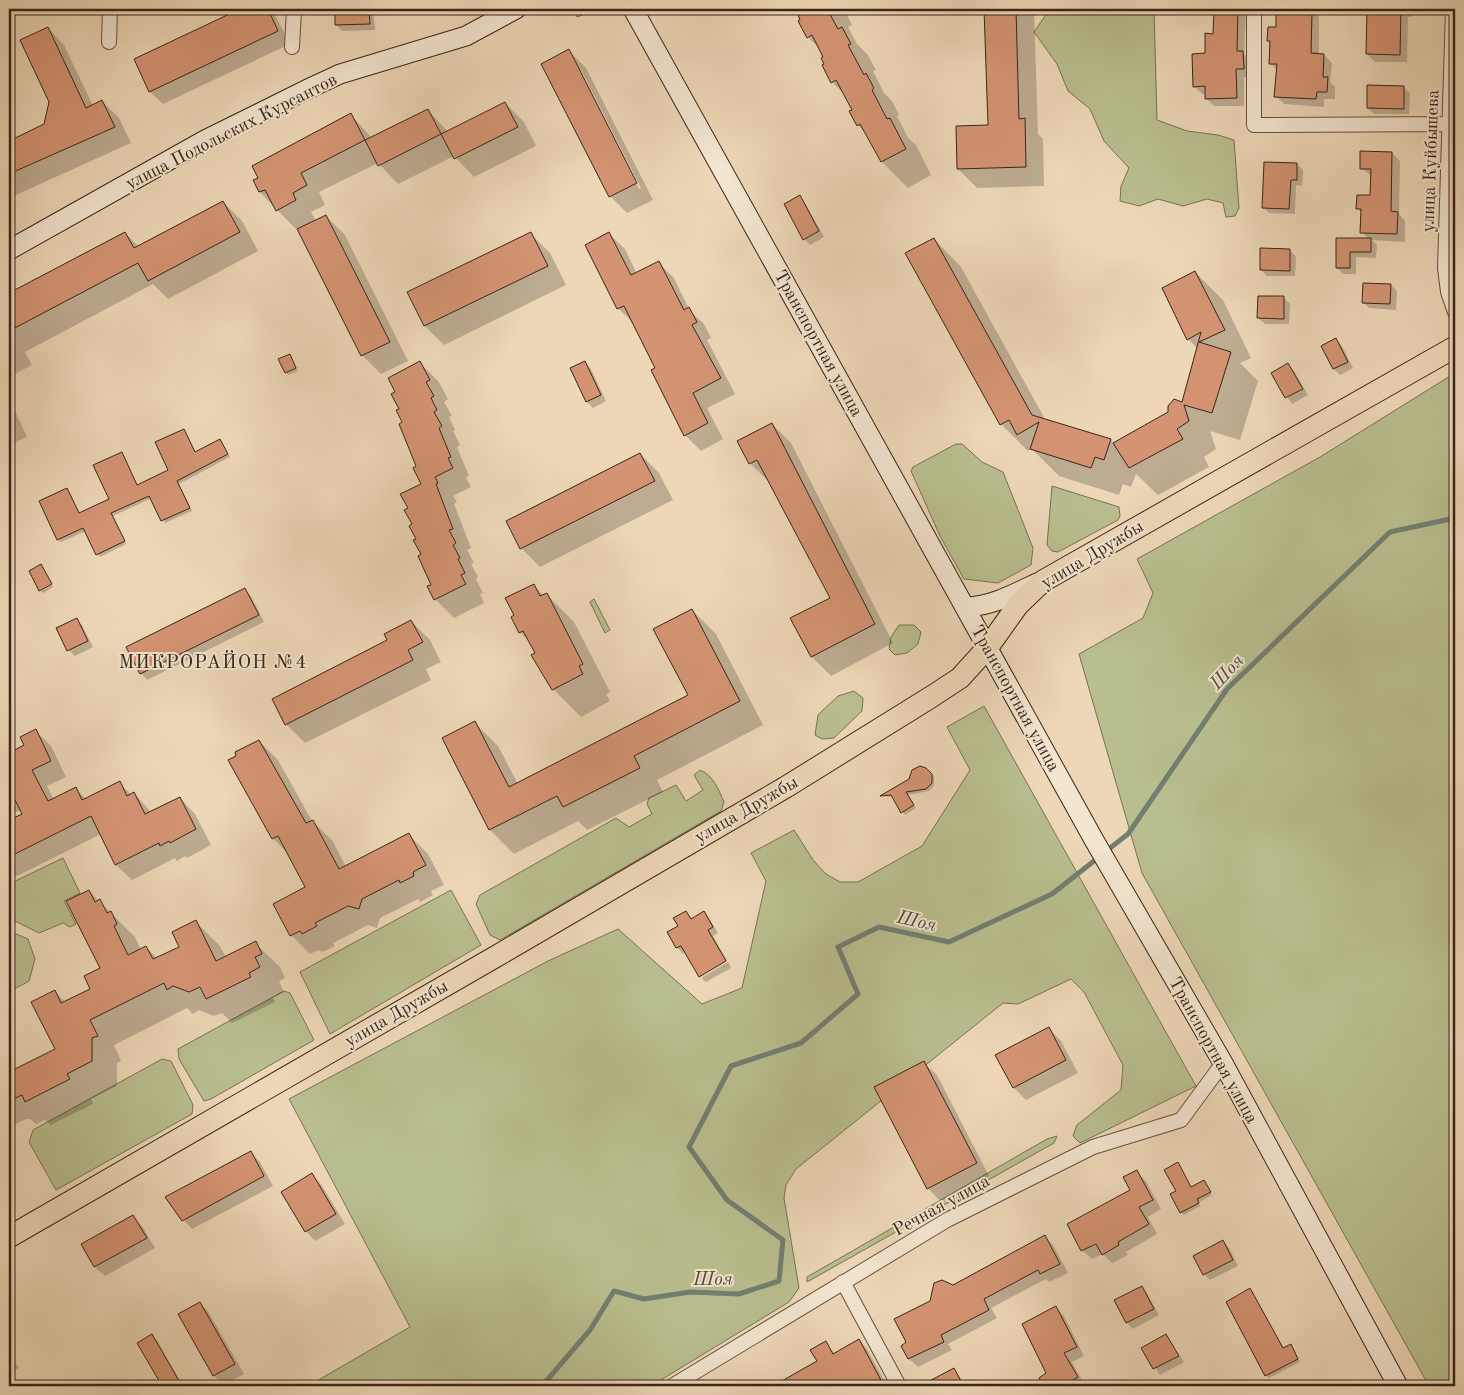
<svg xmlns="http://www.w3.org/2000/svg" width="1464" height="1395" font-family="'Old Standard TT',serif">
	<style>
		.green { fill: #b9be8e; stroke: #797252 }
		.shadow { fill: #0003; fill-rule: evenodd }
		.lines { fill: none; stroke-linecap: round; stroke-linejoin: round }
		.stream { stroke: #737f72; stroke-width: 5 }
		.building { fill: #d49473; stroke: #392617 }
		.street-casing { stroke: #66523f; stroke-width: 16 }
		.secondary-casing { stroke: #392617; stroke-width: 21 }
		.primary-casing { stroke: #392617; stroke-width: 23 }
		.street { stroke: #f3e5d0; stroke-width: 14 }
		.secondary { stroke: #f3e5d0; stroke-width: 19 }
		.primary { stroke: #edd7b7; stroke-width: 21 }
		.labels { text-anchor: middle; stroke-width: 4; stroke-linejoin: round; paint-order: stroke }
		.street-label { font-size: 18px; fill: #392617; stroke: #f3e5d0 }
		.neighbourhood-label { font-size: 19px; letter-spacing: 1px; fill: #392617; stroke: #f3e5d0 }
		.water-label { font-size: 19px; font-style: italic; fill: #514b3d; stroke: #f3e5d0 }
	</style>
	<rect width="100%" height="100%" fill="#edd7b7"/>
	<filter id="stains"><feTurbulence type="fractalNoise" baseFrequency=".004" numOctaves="4"/><feColorMatrix values="0 0 0 0 .2 0 0 0 0 .09 0 0 0 0 .02 0 0 0 .5 -.17"/></filter>
	<radialGradient id="worn" r=".72"><stop offset=".6" stop-color="#630" stop-opacity="0"/><stop offset="1" stop-color="#630" stop-opacity=".3"/></radialGradient>
	<path class="green" d="M573,9H597L577,17Z
		M1050,9H1154L1157,120L1187,131L1218,135L1234,140L1239,208L1235,216L1226,217L1223,203L1207,199L1183,206L1158,199L1139,206L1120,201L1121,186L1129,168L1104,141L1090,109L1068,91L1057,64L1034,32Z
		M1455,373V1386H1429L1142,873L1079,654L1143,618L1153,593L1137,559L1320,457Z
		M956,444H962L982,462L1003,472L1033,548L1031,565L998,583L964,579L940,536L911,471L913,467Z
		M1052,486L1119,507L1120,516L1118,520L1058,552L1052,551L1047,545Z
		M594,599L610,630L605,633L590,602Z
		M899,625H914L921,632L918,644L907,653L895,655L889,649L891,637Z
		M854,691L863,698L862,711L834,738L822,739L815,735L818,715L838,696Z
		M984,706L1196,1086L1080,1143L1073,1136L1077,1125L1121,1090L1123,1065L1084,992L1071,979L1018,1004L1003,1003L796,1169L786,1185L784,1198L799,1288L789,1302L651,1386H308L410,1327L289,1099L548,961L618,929L702,1004L742,988L766,881L751,853L794,830L813,860L826,874L840,882H858L922,846L970,770L947,727Z
		M700,770C714,776 718,789 724,802L721,811L500,940L490,935L476,904L480,895L616,818L629,827L652,814L647,804L649,798L676,785L686,801L703,790L694,775Z
		M63,858L80,893L64,901L76,924L70,927L63,923L39,933L9,918V884Z
		M451,890L481,945L330,1034L300,972Z
		M9,931L28,939L35,959L29,981L9,992Z
		M284,991L290,993L314,1040L211,1099L204,1101L179,1059L178,1049Z
		M162,1059L171,1061L193,1105L192,1114L56,1190L29,1142L33,1130Z
		M1057,1136L1054,1143L807,1282V1277L1047,1139Z"/>
	<path class="shadow" d="M9,9H31L9,19Z
		M243,9H272L290,44L163,104L150,92L135,60Z
		M336,9H373L375,30L342,31L336,25Z
		M796,9L845,11L852,25L848,27L857,44L868,55L876,70L873,71L884,93L892,101L899,115L897,116L908,138L916,145L931,175L908,188L882,162L868,135L858,125L845,95L832,82L825,58L821,50L808,37Z
		M985,9H1034L1038,134L1043,139L1044,186L977,188L958,169L989,126Z
		M1215,9H1246L1244,54L1251,60V77H1244V106H1214L1206,98V94H1202L1194,86L1215,35Z
		M1278,9H1350V11L1319,10V54L1324,55L1332,63L1330,82L1335,87V99H1324V107L1284,104L1276,96L1277,70L1270,63L1269,28H1277Z
		M1371,9H1412L1411,17H1408L1407,62H1375L1367,54Z
		M48,28L64,45L93,106L102,101L119,118L131,143L9,198V142L45,125L51,101Z
		M569,51L586,68L653,200L627,213L610,196ZM578,70H581L641,188L639,189Z
		M1403,87L1410,93L1409,114H1374L1368,108Z
		M505,103L524,122L536,146L474,177L454,156L398,184L378,163L319,192L325,205L311,212L316,221L326,216L345,235L408,361L381,374L362,355L298,228L296,229L277,210L260,192L255,181L351,115L372,138L428,110L448,132Z
		M1392,153L1400,161L1399,214L1405,221V242L1372,240L1377,245L1376,258L1356,257V274H1343L1337,268V239H1369L1362,232V213L1358,209L1371,196L1372,176L1361,168Z
		M1297,164L1303,170L1302,186L1296,185L1295,214L1269,213L1263,207Z
		M799,197L805,203L824,237L810,245L804,239Z
		M223,202L242,221L258,251L168,299L153,284L25,352L32,365L9,377V295L125,233L139,247Z
		M531,234L550,253L566,285L444,345L425,326L409,293Z
		M609,234L625,249L637,274L659,263L674,278L690,311L704,324L711,338L707,340L735,394L707,408L723,439L701,451L685,435L657,368L634,324L618,308Z
		M934,239L961,267L1046,421L1111,440L1114,444L1183,404L1198,349L1188,339L1195,272L1223,300L1251,358L1240,363L1258,381L1240,440L1210,431L1216,449L1204,457L1209,467L1158,495L1136,474L1131,487L1123,484L1119,495L1059,476L1032,449L1028,451L1001,424Z
		M1290,250L1296,257L1295,276H1267L1261,270Z
		M1391,285L1397,291L1396,310L1369,308L1363,302Z
		M1284,298L1290,304L1289,324H1265L1258,318Z
		M1336,340L1342,346L1353,368L1340,375L1334,369L1323,347Z
		M290,355L298,371L288,375L286,372Z
		M420,363L439,382L448,399L444,402L452,416L449,417L455,430L453,431L460,445L457,447L469,476L466,477L471,487L453,496L457,502L454,504L471,548L467,550L474,563L471,564L478,577L476,579L483,593L480,594L484,603L454,618L435,599L409,509L423,484L401,409Z
		M585,363L591,369L606,401L593,408L587,402L572,369Z
		M1288,365L1294,371L1308,395L1292,404L1272,374Z
		M9,404L14,409L27,437L9,445Z
		M772,424L791,443L893,643L831,676L812,657L831,598L769,482L750,463Z
		M184,430L196,453L220,441L230,457L179,484L192,511L165,523L152,498L113,516L126,544L100,557L86,531L61,542L58,540L40,502L67,489L80,514L111,500L122,453L138,486L170,471Z
		M640,454L659,473L673,500L540,567L521,548Z
		M52,585L53,587L43,593L41,591Z
		M533,585L544,596L547,595L574,622L610,692L606,694L610,701L581,717L553,689L531,643L520,632Z
		M245,590L251,596L264,622L147,680L141,673Z
		M692,610L716,634L763,725L657,780L663,792L587,830L578,821L514,854L490,830L443,739L475,723L498,746L518,784L689,696Z
		M76,619L82,625L93,647L75,656L69,650Z
		M411,621L430,640L441,662L426,669L431,680L305,743L286,724Z
		M36,731L51,746L66,777L47,786L54,800L76,789L86,799L119,783L132,795L134,793L151,812L180,798L195,814L211,845L187,858L185,856L177,861L175,858L132,880L116,865L101,834L9,880V822L24,814L21,810L9,816V754L25,746Z
		M259,741L278,760L312,821L332,840L346,867L409,835L428,854L444,885L431,891L433,895L420,902L418,899L380,918L377,928L368,925L333,943L335,946L322,952L319,950L310,954L291,935L307,888L290,856L273,838Z
		M926,769L934,777V786L929,791L908,795L916,808L905,815L893,797L882,796Z
		M89,891L135,937L141,950L146,947L157,958L181,947L196,922L220,946L226,957L255,943L280,967L285,978L279,981L284,992L273,998L275,1002L232,1023L222,1013L214,1016L199,1010L193,1014L187,1008L114,1045L121,1061L117,1063V1086L91,1099L93,1104L51,1125L45,1120L36,1124L30,1119H26L9,1127V1074L56,1050L55,992L65,1002L92,990L101,969Z
		M686,912L692,919L703,912L709,918L718,933L713,936L727,960L700,975L686,952L683,954L677,947L669,933L680,927Z
		M728,962L731,968L706,982L701,978Z
		M1049,1028L1061,1041L1078,1073L1026,1100L1014,1088Z
		M924,1063L937,1075L989,1176L940,1201L928,1188Z
		M250,1152L260,1162L273,1186L192,1229L173,1209L167,1198Z
		M1180,1167L1192,1188L1204,1181L1212,1195L1199,1202L1200,1206L1184,1215L1181,1212L1177,1192Z
		M1136,1172L1146,1181L1161,1209L1148,1217L1157,1234L1126,1252L1128,1255L1112,1263L1103,1254L1092,1259L1082,1250L1131,1190Z
		M312,1175L321,1184L345,1224L315,1241L306,1231Z
		M133,1216L142,1226L155,1248L105,1276L95,1267L83,1244Z
		M1045,1237L1053,1245L1068,1273L1049,1282L1046,1279L991,1308L997,1318L948,1344L952,1350L918,1367L909,1359L903,1346L908,1343L931,1302L954,1286Z
		M1223,1242L1229,1248L1238,1266L1210,1280L1204,1274Z
		M1141,1287L1147,1293L1159,1315L1133,1329L1127,1323L1116,1300Z
		M1250,1289L1284,1349H1293L1300,1362L1269,1378L1266,1375Z
		M200,1303L209,1313L244,1374L224,1385L214,1376L180,1315Z
		M1056,1308L1064,1316L1084,1356L1072,1362L1085,1386H1045L1040,1378L1048,1374Z
		M1166,1335L1184,1362L1160,1375L1143,1348Z
		M152,1336L158,1342L183,1386H163L138,1344Z
		M859,1340L867,1349L887,1386H789L786,1380L818,1361L825,1343L835,1354Z
		M9,1351L19,1368L9,1374Z
		M954,1370L966,1386H935L932,1381Z"/>
	<g class="lines">
		<path class="stream" d="M1105,852L1128,834L1227,689L1390,532L1455,518
			M542,1386L590,1330L614,1291L644,1299L690,1292L739,1294L779,1281L783,1240L727,1200L689,1147L731,1066L801,1043L858,994L838,947L879,927L949,942L1052,894L1099,857"/>
	</g>
	<path class="building" d="M240,9H268L278,31L149,92L134,59Z
		M335,9H369L370,24L335,25Z
		M804,9H827L838,29L842,27L851,44L848,45L864,75L866,73L874,88L872,90L887,119L890,118L906,149L881,162L860,124L857,126L849,111L852,110L836,80L831,83L822,65L824,64L821,58L823,57L812,35L807,38L798,21L800,20L797,12Z
		M984,9H1016L1019,119L1025,118L1026,167L957,169L956,126L988,125Z
		M1214,9L1238,10L1237,51H1243L1244,69H1236L1237,98L1205,99V86L1193,87L1192,54L1205,53V33L1213,34Z
		M1276,9H1302V13H1312L1311,53L1324,54L1323,77H1328L1327,92H1317L1316,99L1274,97L1277,64H1269L1270,41H1267L1268,27H1276Z
		M1367,9H1401L1400,55L1366,54Z
		M48,27L86,108L102,100L115,127L9,174V141L44,124L49,102L20,40Z
		M569,49L637,183L609,197L541,64Z
		M1367,85L1404,86V109L1367,108Z
		M505,102L518,127L454,159L441,134Z
		M428,109L441,134L378,166L365,140Z
		M351,113L365,140L301,173L307,185L293,193L296,200L276,211L265,190L259,192L253,180L258,178L252,166Z
		M1360,151L1392,152L1391,211L1398,212L1397,234L1360,233L1361,209H1356L1357,195H1370L1371,169H1360Z
		M1264,162L1297,163V180H1291L1289,209L1262,208Z
		M800,195L819,231L803,240L784,204Z
		M223,201L240,232L148,281L138,263L9,331V293L125,232L134,248Z
		M326,215L390,342L361,356L297,229Z
		M531,232L548,266L424,326L407,292Z
		M609,232L631,275L659,261L684,310L689,307L697,322L692,325L721,378L693,393L708,423L684,436L651,370L655,368L624,306L617,309L585,245Z
		M934,238L1032,415L1111,439L1104,460L1095,457L1091,468L1030,449L1039,422L1017,435L1009,420L1000,425L905,253Z
		M1336,238H1371V252H1350V268H1336Z
		M1260,248L1290,249V271L1260,270Z
		M1195,271L1225,330L1199,342L1231,352L1212,413L1184,405L1189,421L1177,429L1183,439L1129,468L1113,443L1168,412V406L1174,399L1182,402L1201,332L1187,340L1162,288Z
		M1363,283L1391,284L1390,304L1362,303Z
		M1258,296H1284V319L1257,318Z
		M1336,338L1348,362L1333,369L1321,346Z
		M290,354L296,368L285,373L278,359Z
		M420,361L430,380L426,382L434,396L431,398L437,410L434,412L442,426L439,428L451,457L448,458L453,468L435,477L438,483L436,484L453,529L449,530L456,543L453,545L460,558L458,559L465,573L461,575L466,584L434,600L427,586L431,585L418,556L421,554L413,540L416,539L409,526L412,524L404,510L408,508L400,494L421,484L413,468L416,466L399,424L402,422L396,410L399,409L391,394L395,392L388,378Z
		M585,361L601,395L586,402L570,368Z
		M1288,363L1303,389L1285,398L1271,373Z
		M772,423L875,624L811,657L790,618L830,598L757,460L749,464L737,441Z
		M184,429L195,452L220,439L228,454L177,481L190,508L161,521L149,496L111,513L125,541L96,555L83,528L57,540L39,501L67,488L79,513L109,499L93,465L122,452L137,485L168,470L155,442Z
		M640,453L655,481L520,549L506,521Z
		M41,564L52,584L39,591L29,571Z
		M534,584L540,596L547,593L583,664L579,666L583,674L552,690L531,655L535,653L523,631L519,633L511,617L514,615L505,598Z
		M245,588L259,615L140,674L126,647Z
		M692,609L740,701L634,756L640,768L563,807L557,796L489,830L442,738L475,721L509,787L688,695L653,629Z
		M77,618L88,641L67,651L56,628Z
		M411,620L423,642L408,650L413,660L285,725L272,699L387,640L384,634Z
		M36,729L51,761L32,770L48,801L76,787L82,800L120,781L127,796L134,792L145,814L180,797L196,829L170,843L169,841L160,846L159,843L115,865L91,816L9,857V820L22,814L9,788V753L24,745L20,737Z
		M259,740L306,823L313,820L339,869L409,833L426,865L413,872L414,876L400,883L399,880L362,899L359,909L348,906L315,923L317,926L302,934L300,931L290,936L273,904L305,887L278,836L272,839L228,760L236,756L235,752Z
		M920,766L926,768L932,774V783L926,789L906,792L914,805L901,813L891,795L880,796L909,779L912,770Z
		M89,890L95,902L100,899L107,913L111,911L117,924L114,926L128,955L146,946L153,959L179,947L172,932L196,920L216,961L256,941L262,954L255,957L260,967L249,973L251,977L206,999L200,987L189,992L173,986L167,990L164,983L90,1020L98,1036L92,1038V1061L67,1074L70,1079L25,1102L22,1095L9,1101V1072L55,1049L31,1002L55,990L61,1003L90,989L84,976L100,968L66,901Z
		M686,911L691,919L704,911L713,927L708,930L726,961L699,977L681,946L676,948L667,932L678,926L673,918Z
		M1049,1027L1066,1060L1013,1088L995,1055Z
		M924,1061L977,1163L927,1189L874,1087Z
		M251,1151L264,1176L182,1221L165,1197Z
		M1178,1162L1191,1187L1204,1180L1211,1192L1197,1199L1199,1203L1180,1213L1170,1194L1176,1191L1164,1170Z
		M1137,1170L1153,1200L1139,1207L1149,1224L1118,1242L1119,1245L1102,1255L1096,1244L1081,1251L1067,1224L1130,1190L1123,1177Z
		M312,1173L336,1214L305,1232L281,1192Z
		M133,1215L147,1238L94,1267L81,1244Z
		M1045,1235L1060,1264L1040,1274L1038,1270L984,1299L989,1310L941,1335L944,1342L908,1359L901,1346L906,1342L894,1319L930,1301L934,1283L942,1280L953,1285Z
		M1223,1240L1233,1260L1203,1275L1193,1256Z
		M1142,1286L1154,1309L1126,1323L1114,1300Z
		M1250,1288L1283,1348L1291,1344L1298,1359L1265,1376L1226,1302Z
		M200,1302L235,1364L213,1376L178,1314Z
		M1056,1306L1077,1347L1064,1353L1078,1377L1063,1386H1044L1039,1378L1046,1373L1022,1324Z
		M152,1334L182,1386H162L137,1343Z
		M1166,1334L1179,1356L1153,1369L1141,1348Z
		M859,1339L884,1386H773L817,1361L810,1350L826,1341L833,1354Z
		M954,1368L961,1381L951,1386H920Z"/>
	<g class="lines">
		<g class="street-casing">
			<path id="street" d="M1254,9V125L1455,124
				M1453,9L1445,268L1448,292L1455,312
				M109,42L110,9
				M292,47L294,9
				M843,1282L899,1386
				M672,1386L947,1220L1093,1147L1181,1120L1223,1063"/>
		</g>
		<g class="secondary-casing">
			<path id="secondary" d="M633,9L1094,840L1223,1063L1398,1386
				M9,250L205,140L312,87L340,74L466,36L516,9
				M966,607C992,606 1014,594 1037,583"/>
		</g>
		<g class="primary-casing">
			<path id="primary" d="M9,1237L495,957L786,787L931,697L960,678L988,647L1018,605L1043,581L1455,347"/>
		</g>
		<use href="#street" class="street"/>
		<use href="#secondary" class="secondary"/>
		<use href="#primary" class="primary"/>
	</g>
	<g class="labels">
		<g class="street-label">
			<text transform="translate(231 131) rotate(-27)" y="6">улица Подольских Курсантов</text>
			<text transform="translate(1430 161) rotate(-88)" y="6">улица Куйбышева</text>
			<text transform="translate(819 343) rotate(61)" y="6">Транспортная улица</text>
			<text transform="translate(1092 554) rotate(-31)" y="6">улица Дружбы</text>
			<text transform="translate(1016 698) rotate(61)" y="6">Транспортная улица</text>
			<text transform="translate(746 809) rotate(-30)" y="6">улица Дружбы</text>
			<text transform="translate(396 1013) rotate(-30)" y="6">улица Дружбы</text>
			<text transform="translate(1214 1050) rotate(61)" y="6">Транспортная улица</text>
			<text transform="translate(941 1205) rotate(-29)" y="6">Речная улица</text>
		</g>
		<g class="neighbourhood-label">
			<text x="213" y="668">МИКРОРАЙОН №4</text>
		</g>
		<g class="water-label">
			<text transform="translate(1226 671) rotate(-47)" y="7">Шоя</text>
			<text transform="translate(917 920) rotate(13)" y="7">Шоя</text>
			<text x="713" y="1285">Шоя</text>
		</g>
	</g>
	<rect width="1464" height="1395" fill="none" stroke="#edd7b7" stroke-width="30"/>
	<rect x="10" y="10" width="1444" height="1375" fill="none" stroke="#392617" stroke-width="2.5"/>
	<rect x="15" y="15" width="1434" height="1365" fill="none" stroke="#392617"/>
	<rect width="100%" height="100%" filter="url(#stains)"/>
	<rect width="100%" height="100%" fill="url(#worn)"/>
</svg>
